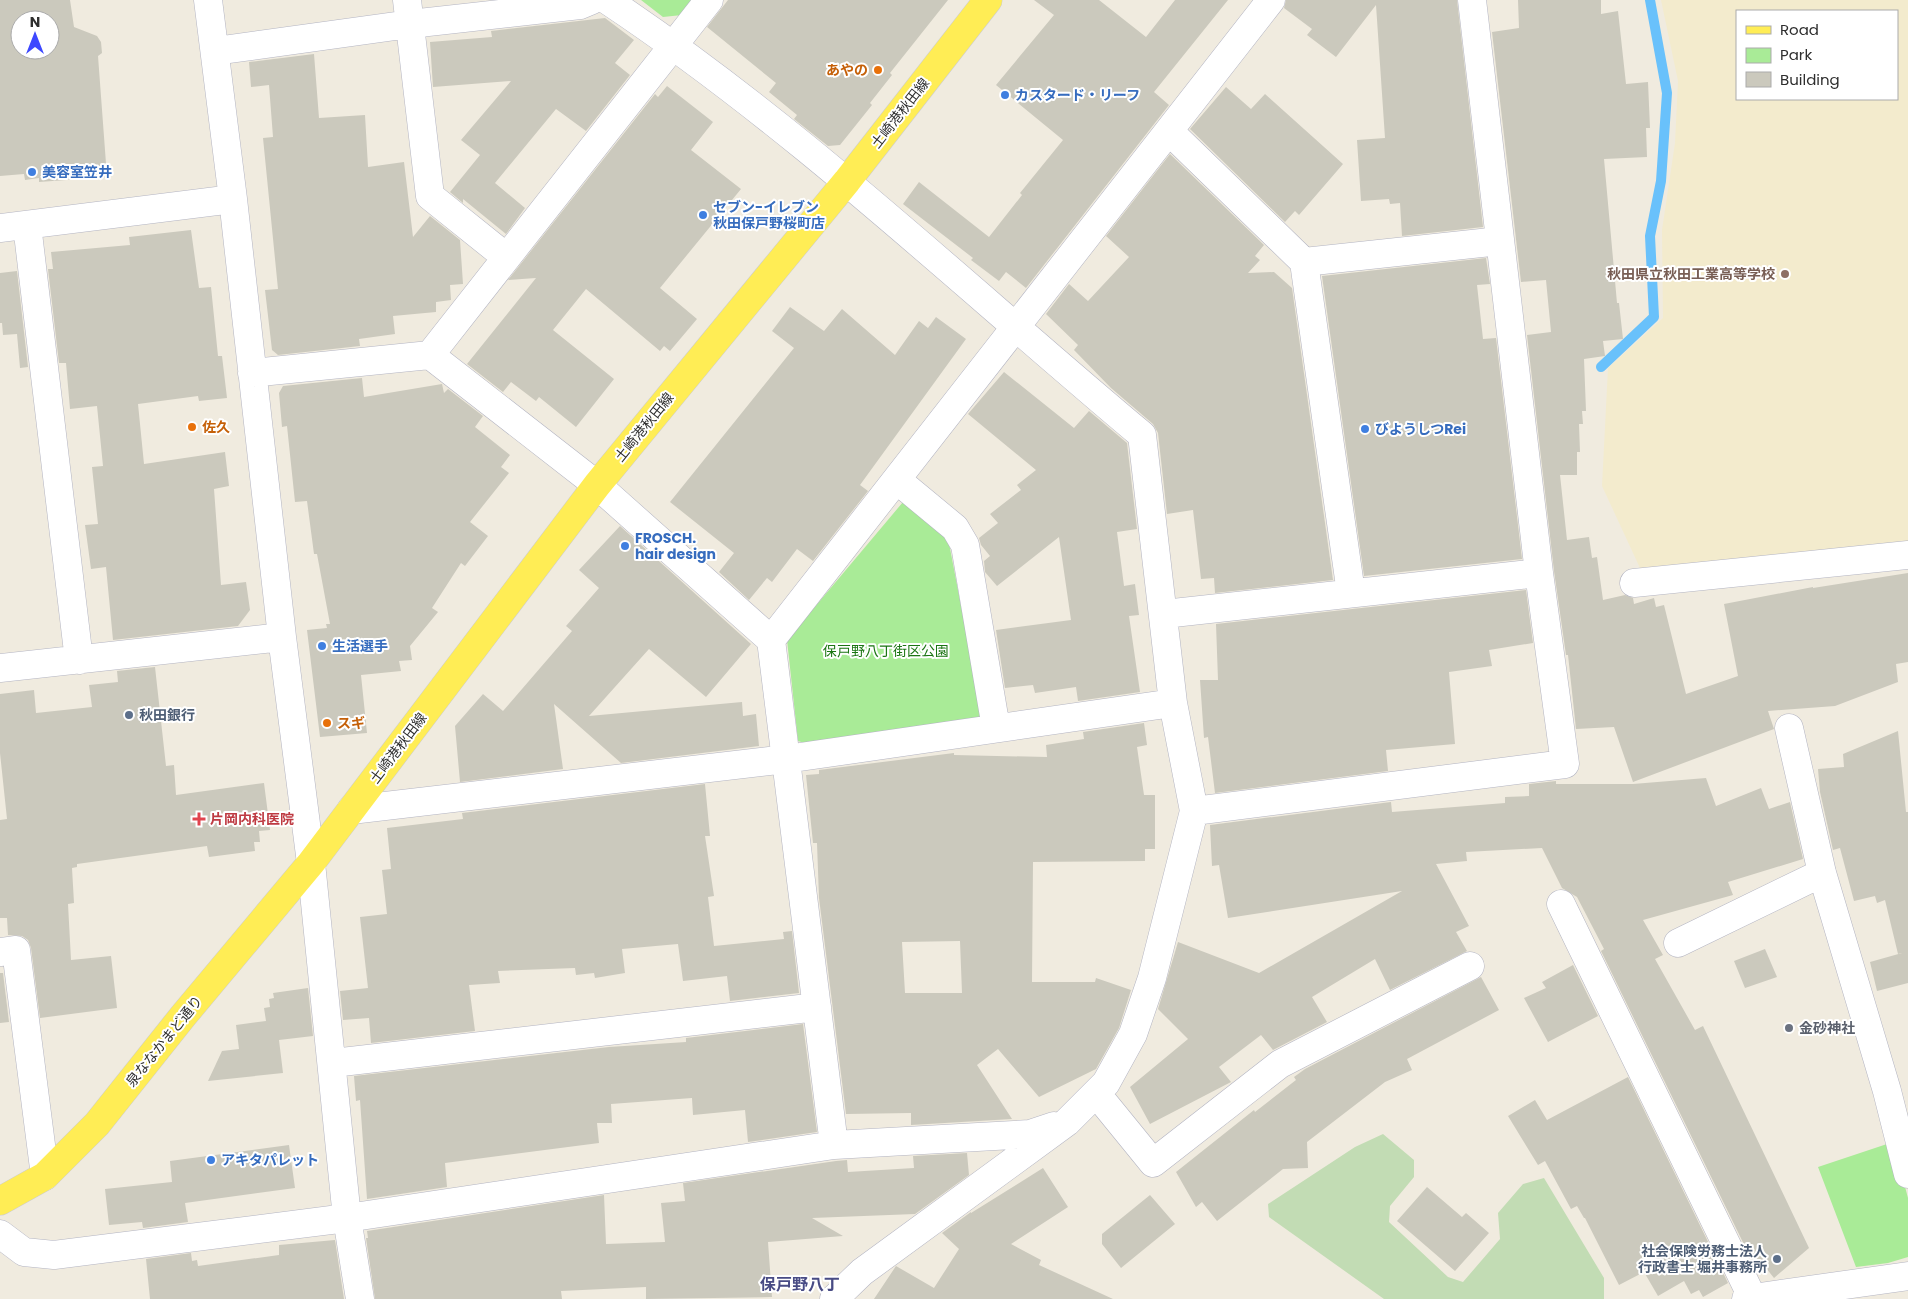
<svg xmlns="http://www.w3.org/2000/svg" width="1908" height="1299" font-family="Poppins,'Noto Sans JP',sans-serif">
	<style>
		.education { fill: #f3ebcd; fill-rule: evenodd }
		.green { fill: #a9eb97 }
		.cemetery { fill: #c2dcb4 }
		.lines { fill: none; stroke-linecap: round; stroke-linejoin: round }
		.stream { stroke: #69c1fb; stroke-width: 10 }
		.building { fill: #cbc9bd; fill-rule: evenodd }
		.minor-casing { stroke: #b3b4c2; stroke-width: 29 }
		.major-casing { stroke: #cdcdcd; stroke-width: 29 }
		.minor { stroke: #fff; stroke-width: 28 }
		.major { stroke: #ffed55; stroke-width: 28 }
		.food-dot { fill: #e8710a; stroke: #fff; stroke-width: 2 }
		.shop-dot { fill: #3f7fe0; stroke: #fff; stroke-width: 2 }
		.education-dot { fill: #8d6e63; stroke: #fff; stroke-width: 2 }
		.service-dot { fill: #5c6f8a; stroke: #fff; stroke-width: 2 }
		.health-dot { fill: #e0444e; stroke: #fff; stroke-width: 2 }
		.worship-dot { fill: #6b7280; stroke: #fff; stroke-width: 2 }
		.labels { text-anchor: middle; stroke-width: 4; stroke-linejoin: round; paint-order: stroke }
		.food-label { font-size: 14px; font-weight: bold; fill: #c56008; stroke: #fff; text-anchor: start }
		.shop-label { font-size: 14px; font-weight: bold; fill: #366cbe; stroke: #fff; text-anchor: start }
		.street-label { font-size: 14px; fill: #2e2e2e; stroke: #fff }
		.education-label { font-size: 14px; font-weight: bold; fill: #785e54; stroke: #fff; text-anchor: end }
		.park-label { font-size: 14px; fill: #1b7513; stroke: #fff }
		.service-label { font-size: 14px; font-weight: bold; fill: #4e5e75; stroke: #fff; text-anchor: start }
		.health-label { font-size: 14px; font-weight: bold; fill: #be3a42; stroke: #fff; text-anchor: start }
		.worship-label { font-size: 14px; font-weight: bold; fill: #5b616d; stroke: #fff; text-anchor: start }
		.quarter-label { font-size: 16px; font-weight: bold; fill: #484b84; stroke: #fff }
	</style>
	<rect width="100%" height="100%" fill="#f0ebdf"/>
	<path class="education" d="M1661,0H1908V542L1640,568L1602,486L1608,368L1663,318L1662,230L1675,143L1678,81ZM1737,11H1897V99H1737Z"/>
	<path class="green" d="M641,0H693L682,15L663,17Z
		M903,502L948,538L982,715L976,723L811,745L798,741L787,640Z
		M1893,1142L1908,1198V1257L1888,1263L1856,1267L1818,1167Z"/>
	<path class="cemetery" d="M1383,1134L1414,1160V1177L1390,1206L1389,1222L1448,1277L1463,1282L1500,1239L1498,1213L1523,1184L1544,1178L1604,1278V1299H1384L1269,1217L1268,1204L1355,1147Z"/>
	<g class="lines">
		<path class="stream" d="M1601,367L1654,317L1650,236L1661,181L1667,93L1650,0"/>
	</g>
	<path class="building" d="M0,0H70L74,27L97,36L101,42L102,53L98,56L107,177L39,182V178L25,180L24,174L0,176ZM20,20H50V50H20Z
		M728,0H948L890,73L892,75L870,103L872,105L840,145L828,146L794,119L797,115L769,92L776,83L707,27Z
		M1034,0H1099L1146,37L1175,0H1228L1154,92L1169,105L1026,288L1006,272L999,281L971,260L973,258L903,204L919,182L989,237L1022,195L1020,193L1063,140L996,85L1054,15Z
		M1286,0H1457L1483,227L1402,236L1400,203L1390,204L1389,199L1361,201L1357,140L1385,138L1376,5L1336,57L1307,35L1312,29L1284,8Z
		M1518,0H1601V14L1618,11L1626,84L1648,82L1650,128H1646L1647,157L1604,159L1617,303H1619L1623,339L1603,341L1605,356L1584,359L1586,411H1582L1583,424H1579L1580,452H1577V475H1560L1567,540L1589,537L1592,558L1597,557L1603,600L1625,595L1633,598L1634,604L1654,598L1656,607L1664,605L1686,694L1738,676L1724,604L1813,587V588L1908,573V662L1896,664L1898,682L1835,706L1768,711L1774,729L1633,782L1614,727L1576,729L1568,655H1566L1554,571L1527,335L1551,332L1546,280L1521,282L1492,32L1519,28Z
		M605,18L634,40L615,63L630,75L586,131L556,109L495,183L525,208L506,234L463,199V203L450,192L480,155L461,140L511,81L433,87L430,42L492,37L491,31Z
		M314,54L319,118L365,115L368,167L404,162L413,237L430,216L460,240L463,284L450,285L451,300L436,302V312L393,316L395,334L359,339L360,346L278,355L272,350L265,290L278,289L263,138L273,137L269,85L251,87L249,62Z
		M667,86L713,122L691,150L741,189L660,288L697,319L670,351L664,346L660,351L586,289L553,330L614,379L576,427L539,397L536,401L511,382L503,392L467,364L536,278L508,280L655,94L658,97Z
		M1226,87L1251,109L1265,94L1343,164L1299,215L1295,211L1285,222L1190,129Z
		M1170,154L1264,245L1255,256L1260,260L1248,273L1274,272L1292,288L1333,580L1215,593L1214,578L1201,579L1193,510L1167,514L1158,433L1153,424L1111,388L1074,350L1078,345L1046,314L1069,284L1088,301L1129,257L1106,236Z
		M191,230L199,288L211,287L218,356H222L227,398L199,401L198,396L138,404L144,464L225,452L229,486L214,489L221,585L246,582L250,610L238,626L113,640L106,567L91,569L85,525L98,524L92,467L103,466L97,406L70,409L66,363H59L48,269H53L51,252L130,245L129,237Z
		M1486,258L1490,284L1477,285L1483,339L1496,338L1522,559L1364,576L1322,276Z
		M17,271L28,367L20,368L17,334L3,335L2,323H0V273Z
		M790,307L824,331L842,309L895,355L919,321L928,328L936,317L966,339L860,485L868,491L813,561L797,549L772,582L767,578L749,600L719,572L734,553L670,502L794,348L772,331Z
		M1004,372L1074,428L1089,411L1127,443L1137,529L1117,532L1124,586L1135,584L1139,615L1129,616L1140,692L1078,701L1076,687L1035,693L1033,685L1005,688L996,630L1071,620L1059,537L997,586L985,572L984,561L990,556L981,545L979,538L998,523L990,514L1021,490L1017,485L1036,470L968,414Z
		M362,378L364,397L442,384L444,393L448,389L483,416L475,427L510,455L501,467L509,473L470,522L488,536L465,566L461,563L432,608L438,612L410,646L412,660L399,661L401,671L361,675L367,733L320,737L307,630L327,628L326,624H330L317,554H314L307,501L295,502L287,426L282,427L279,393L283,386Z
		M620,526L751,644L706,697L649,649L589,716L742,702L743,716L756,714L759,746L621,763L554,704L563,769L460,782L455,726L483,694L503,711L572,631L566,626L599,588L579,570Z
		M1526,590L1533,643L1489,650L1492,666L1449,672L1455,744L1386,750L1388,771L1215,793L1208,737L1204,738L1200,680H1218L1216,624Z
		M155,667L166,766L174,765L176,795L264,783L270,830L259,831L260,842H254L255,851L209,857L207,846L77,864V867L72,868L74,903L68,904L71,960L111,956L117,1008L40,1018L31,948L28,940L22,936L8,935L7,918H0V820L7,819L0,753V694L34,690L36,713L92,707L89,685L118,682L117,671Z
		M1144,723L1147,745L1137,747L1144,795H1155V849H1145V861L1033,862L1032,982H1095L1096,978L1131,990L1119,1028L1096,1069L1039,1097L998,1049L977,1065L1012,1119L911,1125V1113L846,1114L819,898L817,843H813L806,775L819,774V770L954,753V755L1047,757L1046,745L1084,739L1083,732ZM960,941L962,993H905L902,942Z
		M1898,731L1906,812H1908V983L1877,991L1870,962L1902,953L1898,954L1885,900L1877,903L1875,896L1854,901L1840,848L1833,850L1820,792L1818,769L1844,767L1843,754Z
		M1706,778L1716,806L1761,788L1769,809L1790,802L1803,859L1728,882L1733,895L1643,920L1663,955L1655,959L1695,1030L1703,1026L1809,1248L1774,1278L1762,1263L1755,1267L1601,951L1604,949L1577,897L1562,888L1542,848L1466,852L1467,861L1436,864L1469,926L1456,932L1467,951L1390,990L1375,959L1312,997L1327,1022L1273,1050L1261,1035L1219,1067L1231,1082L1150,1124L1130,1087L1188,1039L1158,1009L1178,942L1259,973L1402,891L1228,918L1219,865L1212,866L1210,825L1391,802L1392,812L1505,803V797L1529,796V784L1556,781V784H1633Z
		M705,784L710,836H705L714,896L708,897L714,946L784,939L783,932L792,931L799,993L730,1001L727,976L683,981L678,944L622,949L625,973L595,978L594,973L576,975L575,968L498,971L500,983L469,985L475,1031L371,1043L369,1018L343,1020L340,991L368,988L360,917L387,914L382,870L391,869L387,828L463,819L462,813Z
		M1765,949L1777,977L1745,988L1734,961Z
		M1573,965L1598,1016L1548,1042L1524,998L1546,988L1542,982Z
		M0,973H3L9,1022L0,1023Z
		M1481,977L1499,1010L1407,1059L1412,1070L1385,1082L1307,1142L1308,1168L1283,1169L1217,1221L1202,1202L1196,1207L1176,1172L1254,1110L1255,1112L1296,1080L1294,1077L1305,1069Z
		M308,988L313,1036L279,1040L283,1073L208,1081L222,1051L239,1049L236,1025L266,1021L264,1008L270,1007L269,999L274,998L273,993Z
		M803,1024L817,1132L748,1142L745,1110L693,1115L692,1098L611,1104L612,1123H597L599,1143L445,1163L447,1187L367,1199L360,1100L356,1101L354,1076L609,1047L686,1042V1038Z
		M1628,1077L1728,1283L1703,1297L1699,1290L1691,1294L1684,1281L1658,1296L1644,1272L1619,1285L1585,1218H1584L1577,1206L1571,1209L1545,1161L1538,1165L1508,1116L1535,1100L1547,1120Z
		M289,1145L295,1188L185,1203L188,1222L143,1228L142,1222L109,1225L105,1189L172,1182L170,1161Z
		M967,1153L969,1175L915,1214L812,1218L843,1236L768,1242L772,1297L646,1299V1287L561,1291L562,1299H375L366,1238H368L367,1231L604,1195L606,1244L665,1242L661,1203L685,1201L683,1183L836,1161L847,1160L848,1172L914,1168L913,1156Z
		M1043,1168L1068,1207L1011,1244L1041,1260L1039,1265L1113,1299H874L896,1266L934,1288L959,1249L942,1233L971,1212V1213Z
		M1427,1187L1462,1217L1466,1213L1489,1233L1455,1271L1397,1221Z
		M1150,1195L1175,1224L1121,1268L1102,1244V1234Z
		M335,1240L344,1299H150L146,1259L191,1253L192,1261L197,1260L198,1266L279,1255V1245Z"/>
	<g class="lines">
		<g class="minor-casing">
			<path id="minor" d="M208,0L233,199L282,637L311,863L347,1218L360,1299
				M407,0L430,196L506,257
				M607,0C798,127 966,288 1142,435L1173,703L1194,811L1152,978L1133,1034L1106,1083L1067,1122L862,1272L834,1299
				M215,51L410,24L580,5L592,0
				M1169,131L1304,262L1351,593
				M27,225L79,660
				M0,228L233,199
				M1304,262L1500,241
				M430,355L709,0
				M252,373L430,355L597,485L771,640L834,1145
				M897,480L955,528L965,545L996,728
				M1634,583L1908,555
				M1164,614L1539,573
				M771,640L1271,0
				M0,668L282,637
				M1789,728L1822,873L1887,1091L1908,1174
				M351,810L786,759L1173,703
				M1194,811L1565,764L1539,573L1472,0
				M1561,904L1752,1297
				M1678,943L1822,873
				M0,952L16,950L45,1176
				M333,1063L817,1007
				M1096,1093L1153,1163L1280,1064L1470,966
				M0,1234L24,1252L54,1255L347,1218L834,1145L1030,1134L1054,1126
				M1746,1299L1908,1276"/>
		</g>
		<g class="major-casing">
			<path id="major" d="M0,1201L45,1176L97,1124L183,1016L311,863L597,485L847,181L988,0"/>
		</g>
		<use href="#minor" class="minor"/>
		<use href="#major" class="major"/>
	</g>
	<g class="food-dot">
		<circle cx="878" cy="70" r="5"/>
		<circle cx="192" cy="427" r="5"/>
		<circle cx="327" cy="723" r="5"/>
	</g>
	<g class="shop-dot">
		<circle cx="1005" cy="95" r="5"/>
		<circle cx="32" cy="172" r="5"/>
		<circle cx="703" cy="215" r="5"/>
		<circle cx="1365" cy="429" r="5"/>
		<circle cx="625" cy="546" r="5"/>
		<circle cx="322" cy="646" r="5"/>
		<circle cx="211" cy="1160" r="5"/>
	</g>
	<circle class="education-dot" cx="1785" cy="274" r="5"/>
	<g class="service-dot">
		<circle cx="129" cy="715" r="5"/>
		<circle cx="1777" cy="1259" r="5"/>
	</g>
	<path class="health-dot" d="M196.5 811.5h5v5h5v5h-5v5h-5v-5h-5v-5h5z"/>
	<circle class="worship-dot" cx="1789" cy="1028" r="5"/>
	<g class="labels">
		<g class="food-label">
			<text x="868" y="75" text-anchor="end">あやの</text>
			<text x="202" y="432">佐久</text>
			<text x="337" y="728">スギ</text>
		</g>
		<g class="shop-label">
			<text x="1015" y="100">カスタード・リーフ</text>
			<text x="42" y="177">美容室笠井</text>
			<text x="713" y="212">セブン-イレブン<tspan x="713" dy="16">秋田保戸野桜町店</tspan></text>
			<text x="1375" y="434">びようしつRei</text>
			<text x="635" y="543">FROSCH.<tspan x="635" dy="16">hair design</tspan></text>
			<text x="332" y="651">生活選手</text>
			<text x="221" y="1165">アキタパレット</text>
		</g>
		<g class="street-label">
			<text transform="translate(900 113) rotate(-52)" y="5">土崎港秋田線</text>
			<text transform="translate(644 427) rotate(-51)" y="5">土崎港秋田線</text>
			<text transform="translate(398 748) rotate(-53)" y="5">土崎港秋田線</text>
			<text transform="translate(164 1041) rotate(-51)" y="5">泉ななかまど通り</text>
		</g>
		<g class="education-label">
			<text x="1775" y="279">秋田県立秋田工業高等学校</text>
		</g>
		<g class="park-label">
			<text x="886" y="656">保戸野八丁街区公園</text>
		</g>
		<g class="service-label">
			<text x="139" y="720">秋田銀行</text>
			<text x="1767" y="1256" text-anchor="end">社会保険労務士法人<tspan x="1767" dy="16">行政書士 堀井事務所</tspan></text>
		</g>
		<g class="health-label">
			<text x="210" y="824">片岡内科医院</text>
		</g>
		<g class="worship-label">
			<text x="1799" y="1033">金砂神社</text>
		</g>
		<g class="quarter-label">
			<text x="800" y="1290">保戸野八丁</text>
		</g>
	</g>
	<rect x="1736" y="10" width="162" height="90" fill="#ffffff" stroke="#ababab"/>
	<rect x="1746" y="26" width="25" height="8" fill="#ffed55" stroke="#ababab"/>
	<text x="1780" y="35" font-size="15" fill="#2e2e2e">Road</text>
	<rect x="1746" y="48" width="25" height="15" fill="#a9eb97" stroke="#ababab"/>
	<text x="1780" y="60" font-size="15" fill="#2e2e2e">Park</text>
	<rect x="1746" y="72" width="25" height="15" fill="#cbc9bd" stroke="#ababab"/>
	<text x="1780" y="85" font-size="15" fill="#2e2e2e">Building</text>
	<g transform="translate(35 35)"><circle r="24" fill="#ffffff" stroke="#ababab"/>
	<path d="M0-4L9 19L0 12L-9 19Z" fill="#3d48ff"/>
	<text y="-8" font-size="14" font-weight="bold" text-anchor="middle" fill="#2e2e2e">N</text>
	</g>
</svg>
